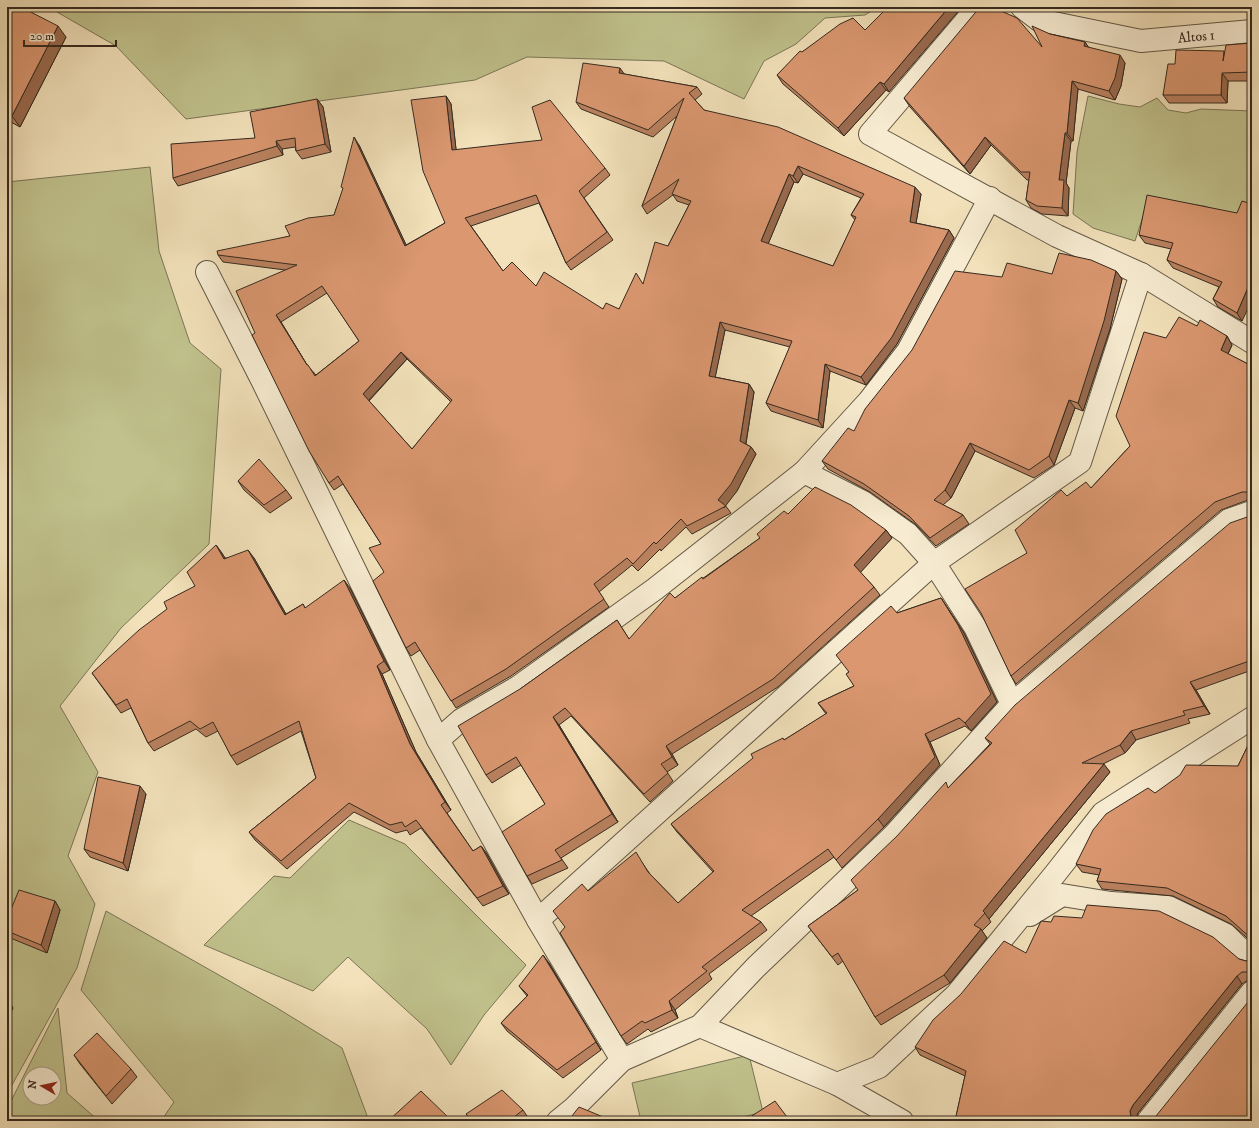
<svg xmlns="http://www.w3.org/2000/svg" width="1259" height="1128" font-family="'IM FELL DW Pica',serif">
	<style>
		.green { fill: #c0c18c; stroke: #7a7656; fill-rule: evenodd }
		.lines { fill: none; stroke-linecap: round; stroke-linejoin: round }
		.street-casing { stroke: #645846; stroke-width: 24 }
		.street { stroke: #f7ecd2; stroke-width: 22 }
		.wall { fill: #bb8260; stroke: #352a1f; fill-rule: evenodd }
		.shaded-wall { fill: #996a4e; stroke: #352a1f }
		.building { fill: #da9770; stroke: #352a1f; fill-rule: evenodd }
		.labels { text-anchor: middle; stroke-width: 4; stroke-linejoin: round; paint-order: stroke }
		.street-label { font-size: 14px; fill: #352a1f; stroke: #f7ecd2 }
	</style>
	<rect width="100%" height="100%" fill="#f2e1ba"/>
	<filter id="stains"><feTurbulence type="fractalNoise" baseFrequency=".005" numOctaves="4"/><feColorMatrix values="0 0 0 0 .2 0 0 0 0 .09 0 0 0 0 .02 0 0 0 .5 -.17"/></filter>
	<radialGradient id="worn" r=".72"><stop offset=".6" stop-color="#630" stop-opacity="0"/><stop offset="1" stop-color="#630" stop-opacity=".3"/></radialGradient>
	<path class="green" d="M59,7H878L865,15L825,18L796,44L764,61L744,99L664,61L527,57L475,80L186,119L116,46L57,12Z
		M1088,96L1119,104L1140,107L1157,98L1168,110L1186,113L1201,109L1252,111V201L1235,216L1204,206L1149,198L1135,241L1093,228L1073,214L1077,152Z
		M150,167L159,251L190,343L221,369L209,544L121,628L60,706L98,772L68,856L95,904L77,968L7,1094V182Z
		M349,820L405,844L526,965L484,1015L451,1065L427,1029L348,957L313,991L204,945L274,876L290,878Z
		M106,911L277,1008L342,1048L369,1121H161L174,1102L81,990Z
		M58,1008L67,1093L99,1121H7V1109ZM30,1074H54V1098H30Z
		M749,1055L763,1112L726,1121H641L632,1083Z"/>
	<g class="lines">
		<g class="street-casing">
			<g id="street">
				<path d="M978,7L870,134L1057,236L1141,274L1252,342"/>
				<path id="s1" d="M1022,7L1039,20L1141,41L1252,31"/>
				<path d="M207,272L263,382L438,740L538,920L622,1060"/>
				<path d="M804,472L863,502L908,534L934,563L975,627L1012,704"/>
				<path d="M438,740L461,720L518,687L655,589L804,472L869,401L908,351L990,198"/>
				<path d="M1030,915L1062,895L1111,903L1168,907L1226,935L1238,947L1252,957"/>
				<path d="M538,920L934,563L1080,462L1141,274"/>
				<path d="M700,1026L837,1084L902,1121"/>
				<path d="M837,1084L879,1067L957,994L1055,874L1103,813L1252,718"/>
				<path d="M558,1121L574,1108L622,1060L700,1026L756,967L893,836L1012,704L1229,520L1252,512"/>
				<path d="M1148,1121L1252,992"/>
			</g>
		</g>
		<use href="#street" class="street"/>
	</g>
	<path class="wall" d="M7,7H34L31,12L66,37L20,127L7,120Z
		M853,18L889,92L886,90L844,136L783,84L777,75L802,52Z
		M1050,34L1085,42L1088,47L1125,63L1121,86L1115,100L1078,89L1073,141H1071L1066,183L1069,188L1068,216L1042,214L1031,208L1026,200L1029,180H1027L991,145L970,174L910,107L904,98L1042,47Z
		M1252,43V81H1228L1227,103H1169L1163,95L1175,64L1224,52Z
		M624,74L697,87L702,94L695,100L704,110L921,194L916,223L949,230L954,238L897,344L866,385L830,371L823,428L771,411L766,403L790,347L725,330L715,377L749,384L754,392L746,444L751,447L756,454L737,491L725,505L731,513L692,534L686,527L661,551L660,549L638,571L632,565L599,592L609,607L511,676L456,708L420,650L411,656L406,648L384,572L381,544L343,484L334,490L329,483L255,333L285,270L223,262L218,255L290,236L334,215L359,145L406,245L445,223L446,96L451,104L456,150L605,168L610,175L584,198L613,240L571,270L566,263L539,203L471,226L503,271L536,286L603,309H619L643,284L668,246L689,205L677,201L673,195L647,214L642,206L677,116L653,137L581,109L576,102ZM803,174L861,198L851,215L855,220L833,266L768,244L794,182L798,183ZM327,293L359,341L316,375L307,365L281,322ZM407,359L451,402L412,449L369,401Z
		M317,99L323,107L331,152L302,159L296,151L295,147L282,149L283,155L178,186L173,178L255,138Z
		M1237,213L1242,321L1218,307L1213,299L1219,287L1173,268L1167,260L1171,249L1145,243L1139,235Z
		M1116,271L1122,279L1110,329L1083,411L1075,408L1054,465L1034,478L975,451L951,498L943,505L963,515L969,524L936,546L915,524L870,492L828,469L822,461L854,431L1052,274Z
		M1197,326L1227,336L1232,345L1228,354L1248,364L1252,357V500H1248L1221,510L1016,684L1011,676L1027,553L1067,496L1091,488L1130,446L1166,338Z
		M238,481L286,490L292,498L270,513L244,490Z
		M788,514L886,530L892,538L860,572L874,587L880,595L778,687L672,754L678,765L667,772L673,781L650,802L571,716L559,725L618,822L561,858L568,868L532,884L527,876L545,804L521,765L492,783L486,775L520,689L617,620L629,639L675,598L760,538Z
		M1252,515V670L1196,690L1210,714L1188,719L1190,723L1136,740L1125,753L1103,764L1110,772L989,919L991,922L982,931L987,938L950,983L881,1025L875,1017L843,961L838,965L808,926L858,890L949,787L990,744L985,738Z
		M216,545L225,558H254L286,614L303,604L305,608L350,588L390,670L382,674L416,752L451,810L447,813L473,851L481,846L487,854L509,894L483,906L421,828L410,835L407,830L396,833L354,812L287,869L255,840L249,832L316,778L301,731L237,765L231,756L218,731L206,737L196,729L154,751L148,743L131,708L121,713L92,673L195,586Z
		M941,598L964,633L997,702L971,731L965,726L930,742L940,765L884,827L842,868L834,857L751,916L761,922L767,930L709,974L712,979L675,1010L678,1018L651,1032L648,1029L627,1044L621,1036L565,927L588,891L641,861L650,874L678,903L713,872L677,832L671,824L784,740L826,714L818,703L854,686L848,672L897,613Z
		M1252,737V942L1231,924L1173,896L1102,889L1097,881L1099,875L1082,872L1076,864L1155,793L1238,766Z
		M146,794L128,871L90,857L84,849Z
		M55,901L60,910L47,953L8,937L7,935V919Z
		M1026,953L1239,959L1246,961L1252,960V980H1248L1242,984L1138,1113L1136,1119V1121H955L965,1076L920,1055L915,1047Z
		M549,963L601,1050L563,1078L507,1031L501,1023L527,996L519,986Z
		M74,1055L131,1069L137,1077L112,1104L80,1064Z
		M523,1110L529,1119L526,1121H471L466,1114Z"/>
	<path class="shaded-wall" d="M21,7H34L29,18Z
		M949,7H962L889,92L884,84Z
		M58,26L66,37L20,127L12,116Z
		M1085,42L1091,51L1084,46Z
		M1120,55L1125,63L1121,86L1115,100L1109,91Z
		M620,68L625,75L619,73Z
		M1222,73L1228,81L1227,103L1221,95Z
		M1072,81L1078,89L1073,141L1067,133Z
		M880,82L886,90L844,136L838,128Z
		M446,96L451,104L457,158L452,150Z
		M317,99L323,107L331,152L325,144Z
		M1065,133L1071,141L1066,183L1069,188L1068,216L1062,208L1059,180Z
		M354,137L359,145L410,253L405,246Z
		M985,137L991,145L970,174L964,166Z
		M276,141L282,149L283,155L277,146Z
		M798,166L803,174L798,183L793,176Z
		M789,174L794,182L766,249L761,241Z
		M915,187L921,194L915,229L910,222Z
		M949,230L954,238L897,344L866,385L861,377Z
		M1116,271L1122,279L1110,329L1083,411L1078,403Z
		M1252,278V300L1242,321L1237,313Z
		M276,315L281,322L312,373L307,365Z
		M720,322L725,330L714,383L709,376Z
		M1227,336L1232,345L1226,358L1221,350Z
		M401,352L407,359L368,401L363,394Z
		M825,364L830,371L823,428L818,420Z
		M749,384L754,392L745,448L740,441Z
		M1069,400L1075,408L1054,465L1049,456Z
		M970,443L975,451L951,498L945,490Z
		M751,447L756,454L737,491L724,508L718,500Z
		M886,530L892,538L860,573L854,565Z
		M216,545L222,553L230,567L224,559Z
		M248,550L254,558L291,623L285,615Z
		M344,580L350,588L390,670L384,661Z
		M941,598L964,633L997,702L971,731L965,723Z
		M377,666L382,674L416,752L451,810L445,802L410,744Z
		M1190,682L1196,690L1210,714L1204,706Z
		M553,717L559,725L618,822L612,814Z
		M1131,731L1136,740L1125,753L1120,745Z
		M925,734L930,742L940,765L884,827L878,819Z
		M666,746L672,754L678,765L672,757Z
		M1104,764L1110,772L989,919L983,911Z
		M140,786L146,794L128,871L123,863Z
		M481,846L487,854L509,894L503,886Z
		M55,901L60,910L47,953L41,945Z
		M981,929L987,938L950,983L944,975Z
		M543,955L549,963L601,1050L596,1042Z
		M1237,976L1242,984L1138,1113L1136,1119V1121H1133L1131,1117L1130,1111L1133,1105Z
		M8,999L13,1008L7,1021V1000Z
		M669,1001L675,1010L678,1018L672,1010Z"/>
	<path class="building" d="M7,7H21L58,26L12,116L7,113Z
		M888,7H949L884,84L880,82L838,128L777,75L800,51L802,52L840,24L853,18L865,30Z
		M980,7H992L1017,18L1042,47L1032,26L1050,34L1085,42L1084,46L1120,55L1115,78L1109,91L1072,81L1067,133H1065L1059,180H1064L1062,208L1037,206L1026,200L1030,172H1021L985,137L964,166L904,98Z
		M1252,43V72L1222,73L1221,95H1163L1168,64H1175L1176,50L1224,51L1223,61L1226,45Z
		M583,63L620,68L619,73L697,87L689,93L704,110L778,127L915,187L910,222L949,230L892,337L861,377L825,364L818,420L766,403L792,341L720,322L709,376L749,384L740,441L751,447L731,484L718,500L726,506L687,526L681,519L656,544L654,542L633,564L627,558L594,584L604,599L506,669L451,701L415,642L406,648L373,581L384,572L369,548L381,544L338,476L329,483L309,451L252,335L255,333L236,291L297,265L218,255L217,251L290,236L285,226L308,218L334,215L343,188L341,187L354,137L405,246L445,223L423,171L411,100L446,96L452,150L542,140L532,107L550,100L605,168L579,191L607,232L566,263L536,195L465,218L503,271L512,262L536,286L544,272L603,309L606,303L619,309L636,273L643,284L655,242L668,246L691,201L672,194L679,179L642,206L684,98L648,130L576,102ZM798,166L864,194L851,215L856,217L833,266L761,241L789,174L793,176ZM322,286L359,341L315,376L308,365H307L276,315ZM401,352L452,400L412,449L363,394Z
		M317,99L325,144L296,151L295,138L276,141L277,146L173,178L171,144L255,138L250,112Z
		M1147,195L1237,213L1242,201L1252,204V278L1237,313L1213,299L1222,282L1167,260L1173,243L1139,235Z
		M1059,253L1091,260L1116,271L1104,321L1078,403L1069,400L1049,456L1029,470L970,443L945,490L934,500L963,515L930,538L909,516L864,484L822,461L848,428L854,431L865,409L912,350L955,271L1002,277L1007,263L1052,274Z
		M1179,317L1197,326L1200,320L1227,336L1221,350L1248,364L1252,357V493L1249,492H1242L1215,502L1011,676L981,613L965,589L1027,553L1015,530L1061,490L1067,496L1086,482L1091,488L1130,446L1116,416L1144,332L1166,338Z
		M259,459L286,490L264,505L238,481Z
		M815,487L851,505L886,530L854,565L874,587L773,679L666,746L672,757L661,764L668,773L644,794L565,708L553,717L612,814L555,850L562,860L527,876L502,832L545,804L516,757L486,775L458,726L520,689L617,620L629,639L670,593L675,598L702,577L703,579L760,538L757,534L784,511L788,514Z
		M1252,515V660L1190,682L1204,706L1183,711L1185,715L1131,731L1120,745L1082,763L1104,764L983,911L985,913L974,925L981,929L944,975L875,1017L838,953L832,957L808,926L858,890L851,880L897,836L946,782L948,788L992,743L985,738L1015,705L1230,523L1250,516Z
		M216,545L224,559L248,550L285,615L303,604L305,608L344,580L384,661L377,666L410,744L445,802L441,805L473,851L481,846L503,886L477,898L416,820L405,827L402,822L390,825L349,803L281,861L249,832L316,778L299,721L231,756L213,722L200,729L190,721L148,743L127,699L116,705L92,673L139,630L167,609L164,602L195,586L187,572Z
		M941,598L958,625L991,694L965,723L959,718L925,734L935,757L878,819L836,860L828,849L742,910L761,922L702,967L707,971L669,1001L672,1010L645,1023L642,1021L621,1036L560,933L565,927L553,911L582,884L588,891L636,852L648,872L678,903L714,871L671,824L753,758L751,754L783,738L784,740L827,713L818,703L854,686L846,674L849,672L836,655L891,606L897,613Z
		M1252,737V939L1226,916L1167,888L1097,881L1101,869L1076,864L1093,830L1106,814L1148,788L1155,793L1180,775L1186,765L1238,766Z
		M98,777L140,786L123,863L84,849Z
		M19,890L55,901L41,945L7,931V919Z
		M1087,905L1159,911L1213,937L1239,959L1246,961L1252,960V973L1248,972H1242L1237,976L1133,1105L1130,1111L1131,1117L1133,1121H955L966,1071L915,1047L933,1020L961,994L1004,941L1026,953L1041,921L1051,922L1054,916L1082,918Z
		M543,955L596,1042L557,1070L501,1023L528,995L519,986Z
		M1252,997V1121H1152Z
		M97,1033L131,1069L106,1096L74,1055Z
		M502,1090L523,1110L509,1121H473L466,1114Z
		M421,1091L452,1121H388Z
		M775,1101L790,1121H744Z
		M579,1107L613,1121H568Z"/>
	<g class="labels">
		<g class="street-label">
			<text dy="5" stroke="none"><textPath href="#s1" startOffset="181">Altos 1</textPath></text>
		</g>
	</g>
	<rect width="1259" height="1128" fill="none" stroke="#f2e1ba" stroke-width="24"/>
	<rect x="8" y="8" width="1243" height="1112" fill="none" stroke="#352a1f" stroke-width="2"/>
	<rect x="12" y="12" width="1235" height="1104" fill="none" stroke="#352a1f"/>
	<g transform="translate(42 1086) rotate(279)"><circle r="19" fill="#f7ecd2" stroke="#a99e8a"/>
	<path d="M0-3L7 15L0 10L-7 15Z" fill="#8f2418"/>
	<text y="-6" font-size="11" font-weight="bold" text-anchor="middle" fill="#352a1f">N</text>
	</g>
	<path d="M24 40v6h92v-6" fill="none" stroke="#352a1f" stroke-width="2"/>
	<text x="30" y="40" font-size="12" fill="#352a1f" stroke="#f7ecd2" stroke-width="3" paint-order="stroke">20 m</text>
	<rect width="100%" height="100%" filter="url(#stains)"/>
	<rect width="100%" height="100%" fill="url(#worn)"/>
</svg>
